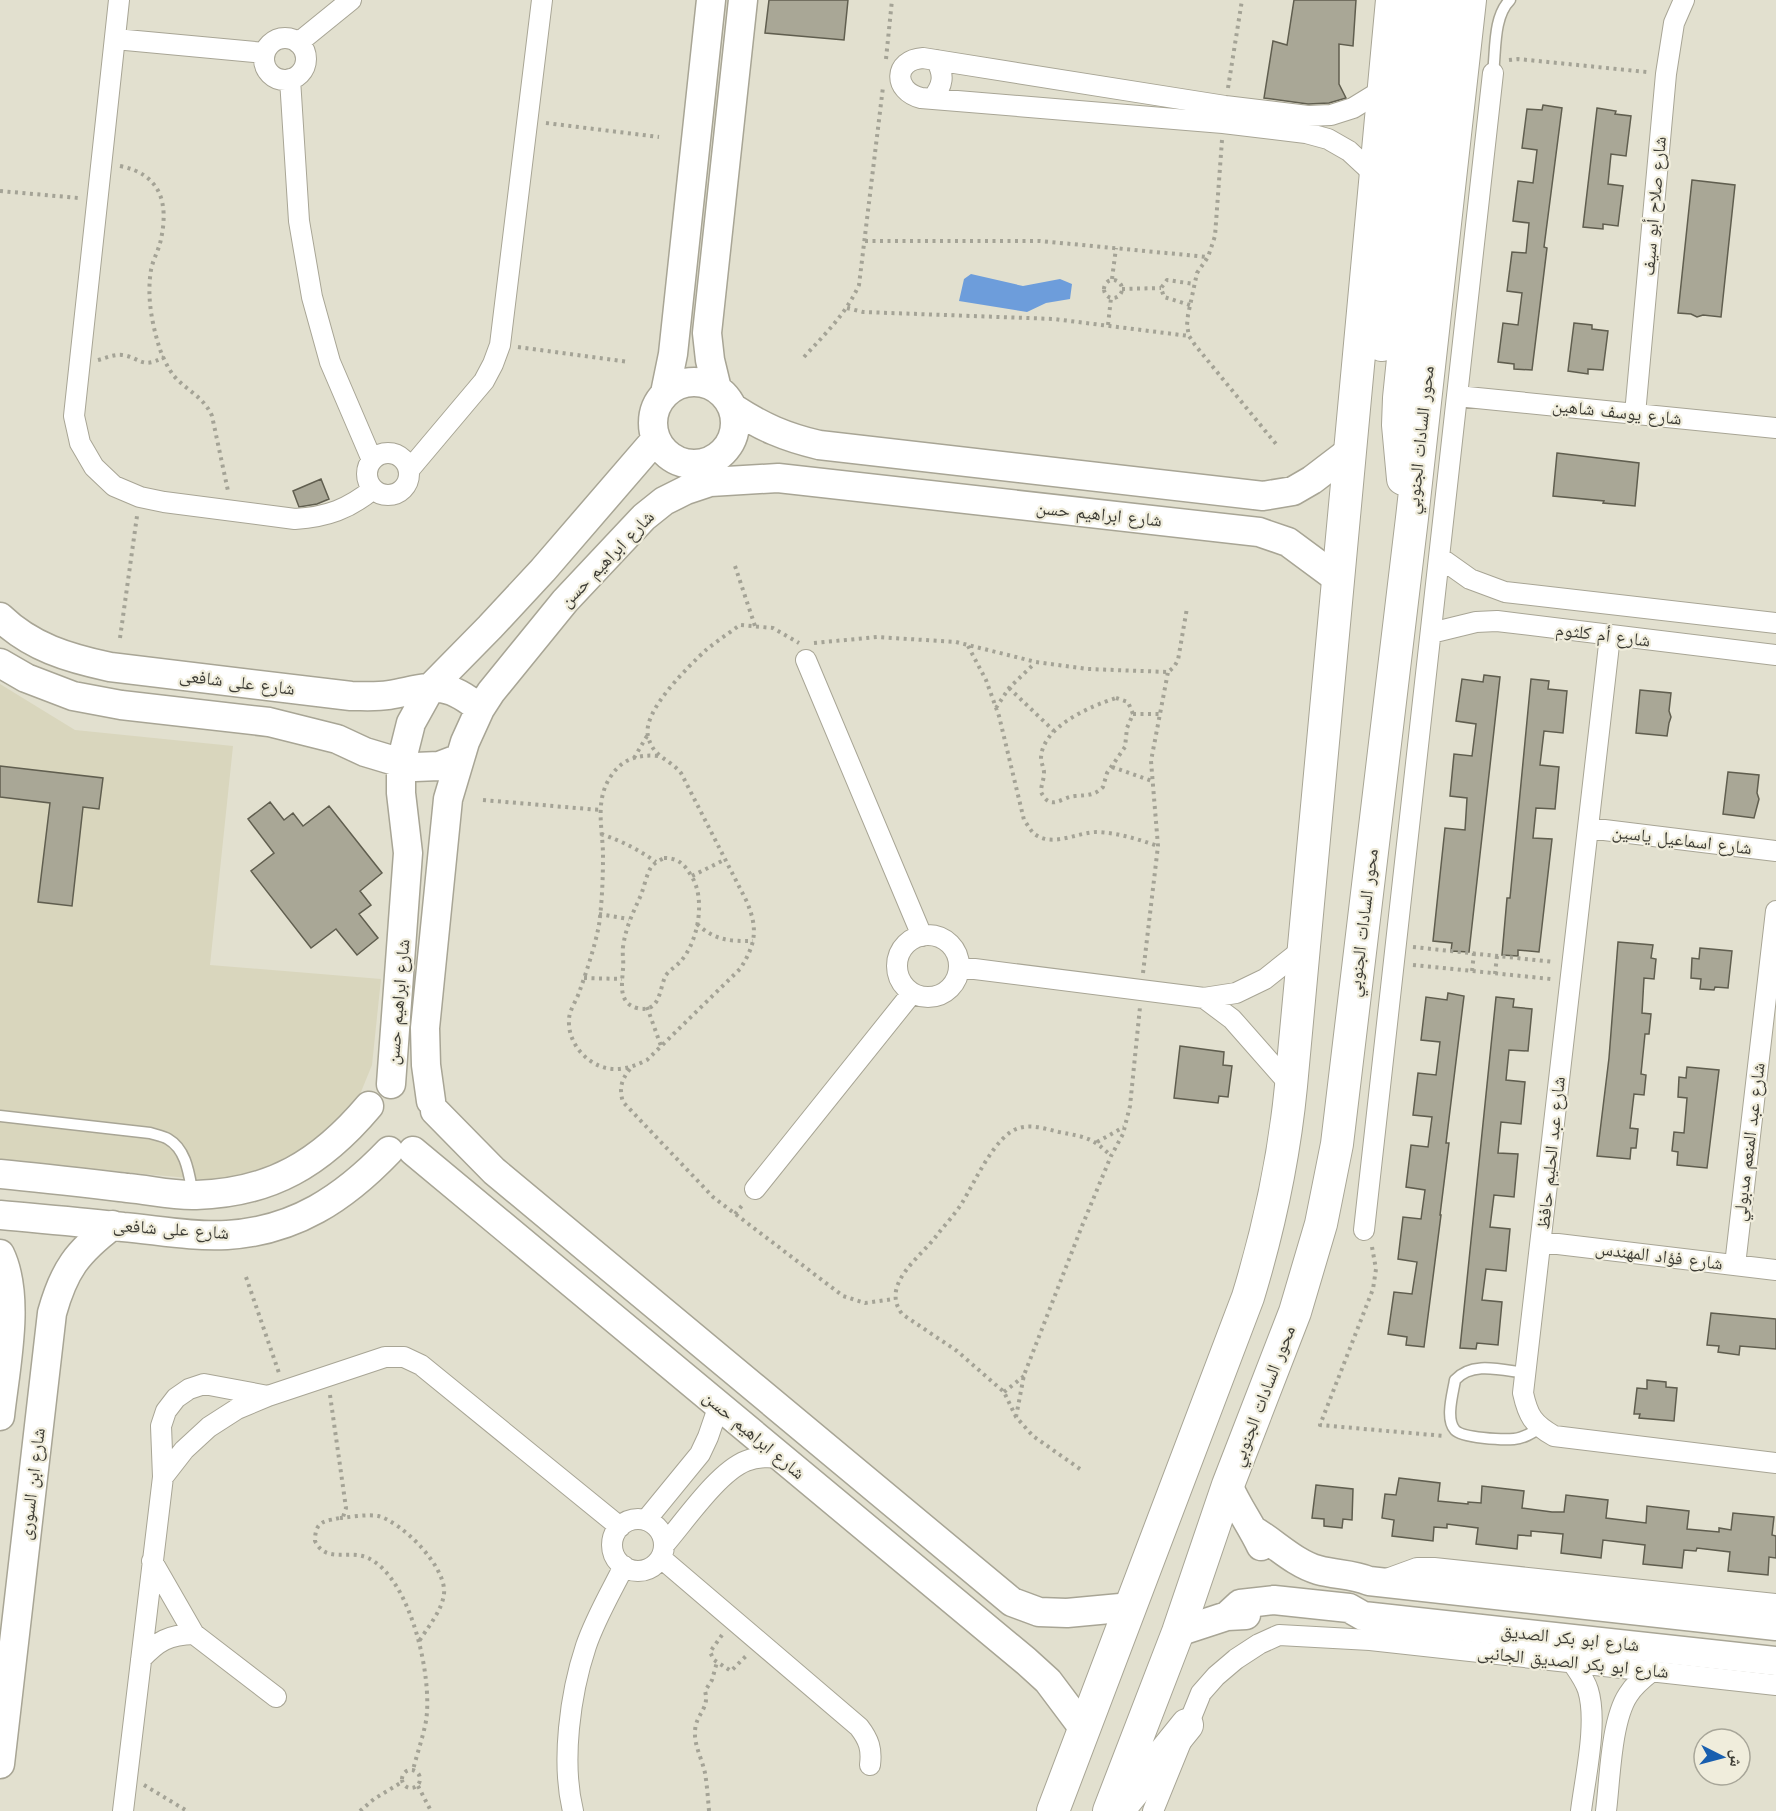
<svg xmlns="http://www.w3.org/2000/svg" width="1776" height="1811" font-family="'Work Sans','Noto Naskh Arabic',sans-serif">
	<style>
		.built { fill: #d9d6bd }
		.water { fill: #6d9ddb }
		.building { fill: #a9a796; stroke: #605e4f; stroke-width: 1.5 }
		.lines { fill: none; stroke-linecap: round; stroke-linejoin: round }
		.lane-casing { stroke: #a8a595; stroke-width: 13 }
		.street-casing { stroke: #a8a595; stroke-width: 22 }
		.secondary-casing { stroke: #a8a595; stroke-width: 31 }
		.primary-casing { stroke: #a8a595; stroke-width: 34 }
		.path { stroke: #a4a396; stroke-width: 4; stroke-dasharray: 3 4.5; stroke-linecap: butt }
		.lane { stroke: #fff; stroke-width: 10 }
		.street { stroke: #fff; stroke-width: 20 }
		.secondary { stroke: #fff; stroke-width: 28 }
		.primary { stroke: #fff; stroke-width: 32 }
		.labels { text-anchor: middle; stroke-width: 4.5; stroke-linejoin: round; paint-order: stroke }
		.street-label { font-size: 18px; fill: #3d3c35; stroke: #f0eddc }
	</style>
	<rect width="100%" height="100%" fill="#e2e0cf"/>
	<path class="built" d="M0,684L75,730L233,746L210,965L381,979L372,1065L354,1109L320,1145L233,1182L0,1161Z"/>
	<path class="water" d="M971,274L1023,286L1060,279L1072,284L1070,299L1046,303L1027,312L959,301L964,279Z"/>
	<path class="building" d="M769,0H848L844,40L765,33Z
		M1294,0H1356L1353,46L1339,44V84L1346,98L1329,103L1308,104L1264,98L1273,41L1287,45Z
		M1543,105L1562,108L1544,247L1547,248L1532,370L1514,369V364L1498,362L1503,323L1518,325L1522,293L1507,291L1512,252L1526,253L1529,223L1513,221L1518,181L1533,183L1537,150L1522,148L1527,109L1542,110Z
		M1597,108L1616,111L1615,114L1631,116L1626,156L1611,154L1608,184L1623,186L1618,226L1603,224V229L1583,227Z
		M1692,180L1735,185L1721,317L1703,315L1697,317L1691,314L1678,313Z
		M1574,323L1592,325V329L1608,331L1603,370L1588,369V374L1568,371Z
		M1557,453L1639,463L1635,506L1603,503L1604,501L1553,496Z
		M321,479L329,499L317,504L299,507L293,491Z
		M1484,675L1500,677L1469,952L1451,951L1452,943L1433,941L1445,828L1465,830L1467,798L1450,796L1454,754L1472,756L1476,724L1456,721L1462,679L1483,682Z
		M1531,679L1549,681L1548,689L1567,691L1563,733L1544,731L1540,765L1559,767L1555,809L1536,808L1533,838L1552,839L1539,952L1518,950V956L1502,955L1507,898H1510Z
		M1640,690L1671,693L1669,711L1671,717L1669,723L1667,736L1636,733Z
		M0,766L103,778L99,809L83,807L72,906L38,902L50,803L0,797Z
		M1728,772L1759,775L1757,793L1759,799L1754,818L1723,814Z
		M270,802L284,820L293,813L303,826L329,806L382,873L360,891L371,905L359,914L378,938L357,955L336,929L311,948L251,871L274,853L248,819Z
		M1618,942L1653,945L1651,958L1656,959L1654,979L1644,978L1642,1013L1651,1014L1649,1034H1645L1641,1074L1646,1075L1644,1095L1634,1094L1630,1128L1638,1129L1636,1148H1631L1630,1159L1597,1156L1609,1058Z
		M1700,948L1732,951L1728,988L1715,987L1714,990L1700,989L1701,979L1691,978L1692,958L1699,959Z
		M1448,993L1464,996L1446,1143H1449L1440,1215H1441L1424,1347L1406,1345L1407,1337L1388,1334L1394,1292L1412,1294L1417,1262L1398,1259L1403,1217L1421,1219L1425,1190L1406,1187L1411,1145L1428,1147L1432,1117L1413,1115L1418,1073L1436,1075L1440,1042L1421,1040L1426,997L1447,1000Z
		M1496,997L1514,999L1513,1007L1532,1009L1528,1051L1509,1050L1506,1080L1525,1082L1521,1124L1501,1122L1498,1153L1518,1154L1514,1197L1494,1195L1490,1227L1510,1229L1506,1271L1486,1269L1482,1300L1502,1302L1498,1345L1477,1343L1476,1349L1460,1348Z
		M1180,1046L1224,1052L1223,1065L1232,1066L1228,1097L1219,1096L1218,1103L1174,1098Z
		M1687,1067L1719,1070L1707,1168L1677,1165L1678,1152L1672,1151L1674,1132L1684,1133L1687,1098L1678,1097L1679,1077L1686,1078Z
		M1711,1313L1776,1319V1349L1740,1346L1739,1355L1718,1352L1719,1346L1707,1345Z
		M1647,1380L1666,1382V1387L1677,1388L1674,1421L1639,1418L1640,1414H1634L1637,1388L1647,1389Z
		M1399,1478L1440,1483L1438,1501L1468,1504V1502L1481,1503L1482,1486L1524,1491L1522,1508L1552,1512H1564L1566,1495L1608,1500L1606,1518L1646,1523L1647,1506L1689,1511L1687,1529L1719,1532V1528L1731,1530L1733,1513L1774,1517L1772,1535L1776,1536V1558L1769,1557L1768,1575L1728,1571L1730,1552L1697,1548L1696,1551L1684,1550L1682,1568L1643,1564L1645,1545L1603,1540L1601,1558L1561,1553L1563,1534L1531,1531V1536L1518,1535L1517,1549L1476,1544L1478,1528L1447,1524V1528L1434,1527L1433,1541L1392,1536L1394,1520L1382,1518L1385,1494L1396,1495Z
		M1316,1485L1353,1489L1352,1520L1343,1519L1342,1528L1324,1526V1519L1312,1518Z"/>
	<g class="lines">
		<g class="lane-casing">
			<path id="lane" d="M1493,73C1496,50 1493,17 1510,0
				M0,1116L150,1133C156,1135 163,1136 168,1139C187,1150 189,1175 193,1195
				M1525,1373C1501,1370 1472,1361 1455,1380C1453,1393 1445,1419 1455,1430C1462,1438 1503,1440 1514,1439C1524,1438 1532,1433 1540,1428"/>
		</g>
		<g class="street-casing">
			<path id="street" d="M119,0L74,416L80,443L94,467L114,486L140,497L164,502L295,519C327,517 349,509 373,489
				M264 59a21 21 0 1 1 42 0a21 21 0 1 1-42 0Z
				M115,39L265,53
				M298,43L351,0
				M290,79L299,221L312,297L330,362L372,460
				M932,99C943,86 945,75 936,60
				M1376,176L1349,151L1328,139L1306,133L1223,123L921,98C893,91 893,60 923,58L1225,106L1308,116L1331,115L1353,108L1384,89
				M1457,396L1776,428
				M1635,414L1666,74L1674,23L1684,0
				M367 474a21 21 0 1 1 42 0a21 21 0 1 1-42 0Z
				M409,470L484,381L493,364L500,345L542,0
				M1439,557L1470,579L1505,592L1776,623
				M1431,633L1476,622L1497,621L1776,655
				M1610,636L1523,1393C1528,1416 1533,1424 1554,1436L1776,1463
				M806,660L922,936
				M1588,828L1776,851
				M897 966a31 31 0 1 1 62 0a31 31 0 1 1-62 0Z
				M959,967L1204,998L1236,993L1265,979L1304,948
				M1204,998L1232,1019L1291,1086
				M755,1189L912,993
				M1364,1230L1493,73
				M1541,1242L1776,1270
				M1735,1265L1776,911
				M163,1477L161,1426L166,1411L176,1398L189,1389L204,1384L268,1396
				M612 1545a26 26 0 1 1 52 0a26 26 0 1 1-52 0Z
				M646,1520L700,1454L708,1437L719,1405
				M664,1545C685,1521 718,1472 746,1461C758,1456 771,1457 783,1458
				M661,1558L859,1727C869,1740 872,1749 870,1765
				M152,1561L194,1634L276,1697
				M1384,1580L1417,1568H1434L1776,1604
				M141,1659C158,1641 168,1635 194,1634
				M1572,1662C1578,1671 1585,1680 1588,1690C1598,1722 1585,1778 1581,1811
				M123,1811L163,1477L184,1450L209,1427L237,1409L268,1396L385,1357H404L421,1365L620,1527
				M573,1811C561,1762 570,1694 586,1646C595,1619 611,1592 624,1566
				M1153,1811L1201,1693L1216,1676L1236,1659L1259,1644L1279,1635L1370,1640L1776,1685
				M1606,1811C1610,1779 1611,1721 1628,1695C1634,1685 1643,1678 1652,1671"/>
		</g>
		<g class="secondary-casing">
			<path id="secondary" d="M653 423a41 41 0 1 1 82 0a41 41 0 1 1-82 0Z
				M717,389L710,360L707,333L743,0
				M665,393L673,354L711,0
				M733,408C762,427 785,437 819,445L1263,496L1293,491L1312,480L1350,451
				M0,617C31,647 68,658 110,667L351,696C364,696 376,697 389,695C430,688 444,678 480,709
				M0,663L26,678L73,696L121,705L269,722L337,739L365,752L415,767L439,766L460,758
				M391,1084L408,853L401,793V763L411,723L431,687L490,627L543,570L656,439
				M431,1101L426,1065L425,1028L448,799L465,742L480,709L491,692L565,601L644,517L664,501L686,490L710,482L778,478L1259,532L1288,542L1338,579
				M435,1111L494,1171L1012,1602L1039,1612L1067,1613L1131,1607
				M413,1151L1026,1661L1048,1681L1084,1729
				M0,1174C43,1178 85,1183 128,1188C150,1190 174,1196 196,1195C271,1193 321,1163 369,1106
				M0,1215C41,1219 82,1222 123,1227C157,1230 192,1237 227,1235C295,1231 344,1198 389,1151
				M0,1254C21,1297 5,1369 0,1416
				M1228,1485C1237,1506 1251,1525 1261,1546
				M1253,1530C1275,1543 1294,1563 1318,1570C1336,1575 1352,1574 1369,1581L1776,1626
				M1227,1616L1240,1604L1274,1600L1349,1608L1363,1616L1776,1661
				M1178,1632L1227,1616L1246,1615
				M0,1764L52,1313C64,1270 77,1252 113,1225"/>
		</g>
		<g class="primary-casing">
			<path id="primary" d="M1382,345L1416,0
				M1403,479L1398,425L1399,398L1440,0
				M1120,1808L1187,1725
				M1053,1811L1248,1297C1269,1228 1284,1158 1291,1086L1392,0
				M1109,1811L1178,1632L1228,1485L1295,1312L1321,1224L1337,1144L1412,518L1470,0"/>
		</g>
		<path class="path" d="M886,59L892,0
			M1509,60L1518,59L1647,72
			M1228,88L1242,0
			M546,123L659,137
			M1222,140L1215,236L1208,257L1197,273L1188,315L1187,325L1189,336L1195,345L1276,444
			M120,166C160,174 169,202 161,239C159,250 153,259 151,270C147,295 151,319 158,343C161,354 167,367 174,376C187,391 204,397 212,416L228,491
			M0,191L79,198
			M865,241H1040L1208,257
			M1112,279L1116,248
			M1104 289a9 9 0 1 1 18 0a9 9 0 1 1-18 0Z
			M1122,289L1161,288
			M1190,305L1164,297L1161,288L1167,280L1194,284
			M847,308L863,312L1054,319L1189,336
			M1108,325L1111,298
			M518,347L629,362
			M804,357C825,334 846,314 859,285L883,87
			M98,360C106,358 114,354 122,355C140,357 141,370 164,357
			M735,566L755,626
			M120,638L137,516
			M814,643L877,637L956,642L1036,662L1088,669L1168,672L1174,667L1178,660L1187,608
			M968,646L986,680L999,716L1024,820C1028,825 1031,832 1036,835C1054,847 1078,832 1097,832C1119,833 1137,839 1158,846
			M1009,688L1054,731
			M1116,698L1128,702L1133,714L1127,728L1125,747L1107,773L1103,787C1094,796 1087,795 1075,796C1061,797 1051,812 1041,792C1041,785 1044,780 1044,773C1044,768 1042,765 1041,760C1040,727 1091,706 1116,698Z
			M996,708L1009,688L1035,663
			M1133,714H1159
			M658,756C638,754 622,759 611,776C594,801 603,829 603,856C603,878 602,903 599,925C595,946 587,970 580,990C577,1000 569,1010 569,1020C568,1037 578,1053 592,1062C611,1074 629,1069 647,1060L740,969C756,944 758,929 747,902L681,773C669,758 653,758 648,736C642,711 689,666 706,650C717,641 729,633 740,625L773,628L799,643
			M634,758L647,736
			M1112,767L1152,781
			M483,800L600,810
			M601,834C622,841 639,850 656,862
			M664,858C679,858 685,865 692,877C706,900 698,944 679,963C675,967 670,970 666,975C659,988 661,1014 637,1008C618,1003 622,984 623,969C624,962 622,954 623,947C626,926 633,913 641,895C644,887 646,877 650,869C653,863 659,861 664,858Z
			M692,876L724,860
			M599,914L629,919
			M697,924C716,941 729,941 753,941
			M1413,947L1554,962
			M1413,965L1551,979
			M1472,971L1474,953
			M1143,973L1158,846L1151,761L1168,672
			M1495,974L1497,956
			M584,978L622,979
			M647,1007L661,1046
			M630,1069C621,1080 619,1089 623,1102L713,1197L843,1296L865,1303L894,1299
			M1097,1142L1124,1127
			M735,1214L744,1203
			M1372,1247L1376,1269L1373,1289L1320,1425L1444,1436
			M246,1277L279,1373
			M1004,1392L1024,1376
			M330,1395L346,1508L343,1517C327,1522 315,1518 315,1541C326,1564 349,1549 368,1558C411,1578 433,1678 426,1721C423,1737 417,1754 413,1770
			M1016,1417L1024,1375L1082,1226L1111,1156L1123,1134L1130,1106L1140,1007
			M1080,1469L1033,1436L1016,1417L1004,1392L957,1351L902,1314C880,1284 920,1258 937,1235C945,1225 955,1214 962,1203C975,1182 995,1135 1019,1128C1032,1124 1046,1129 1059,1132C1085,1137 1092,1137 1111,1156
			M340,1518C352,1517 366,1514 378,1516C402,1522 447,1567 444,1594C442,1611 427,1628 418,1643
			M722,1635L710,1652L714,1660L731,1671L747,1655
			M402 1779a9 9 0 1 1 18 0a9 9 0 1 1-18 0Z
			M144,1785L187,1811
			M418,1786L431,1811
			M360,1811L374,1799L402,1782
			M709,1811C708,1798 707,1785 705,1773C702,1759 694,1745 695,1731C696,1713 710,1709 705,1691L712,1680L717,1662"/>
		<use href="#lane" class="lane"/>
		<use href="#street" class="street"/>
		<use href="#secondary" class="secondary"/>
		<use href="#primary" class="primary"/>
	</g>
	<g class="labels">
		<g class="street-label">
			<text transform="translate(1654 206) rotate(-85)" y="6">شارع صلاح أبو سيف</text>
			<text transform="translate(1617 412) rotate(6)" y="6">شارع يوسف شاهين</text>
			<text transform="translate(1420 440) rotate(-84)" y="6">محور السادات الجنوبي</text>
			<text transform="translate(1099 514) rotate(6)" y="6">شارع ابراهيم حسن</text>
			<text transform="translate(607 559) rotate(-46)" y="6">شارع ابراهيم حسن</text>
			<text transform="translate(1603 635) rotate(7)" y="6">شارع أم كلثوم</text>
			<text transform="translate(237 682) rotate(7)" y="6">شارع على شافعى</text>
			<text transform="translate(1682 840) rotate(7)" y="6">شارع اسماعيل ياسين</text>
			<text transform="translate(1363 923) rotate(-83)" y="6">محور السادات الجنوبي</text>
			<text transform="translate(398 1002) rotate(-85)" y="6">شارع ابراهيم حسن</text>
			<text transform="translate(1749 1142) rotate(-83)" y="6">شارع عبد المنعم مدبولي</text>
			<text transform="translate(1551 1153) rotate(-84)" y="6">شارع عبد الحليم حافظ</text>
			<text transform="translate(171 1229) rotate(4)" y="6">شارع على شافعى</text>
			<text transform="translate(1659 1256) rotate(7)" y="6">شارع فؤاد المهندس</text>
			<text transform="translate(1263 1396) rotate(-69)" y="6">محور السادات الجنوبي</text>
			<text transform="translate(754 1435) rotate(40)" y="6">شارع ابراهيم حسن</text>
			<text transform="translate(32 1484) rotate(-83)" y="6">شارع ابن السورى</text>
			<text transform="translate(1570 1638) rotate(6)" y="6">شارع ابو بكر الصديق</text>
			<text transform="translate(1573 1662) rotate(6)" y="6">شارع ابو بكر الصديق الجانبى</text>
		</g>
	</g>
	<g transform="translate(1722 1757) rotate(96)"><circle r="28" fill="#f0eddc" stroke="#a8a699" stroke-width="1.5"/>
	<path d="M0-4.5L10 22L0 15L-10 22Z" fill="#195faf"/>
	<text y="-9" font-size="16" font-weight="bold" text-anchor="middle" fill="#3d3c35">ش</text>
	</g>
</svg>
